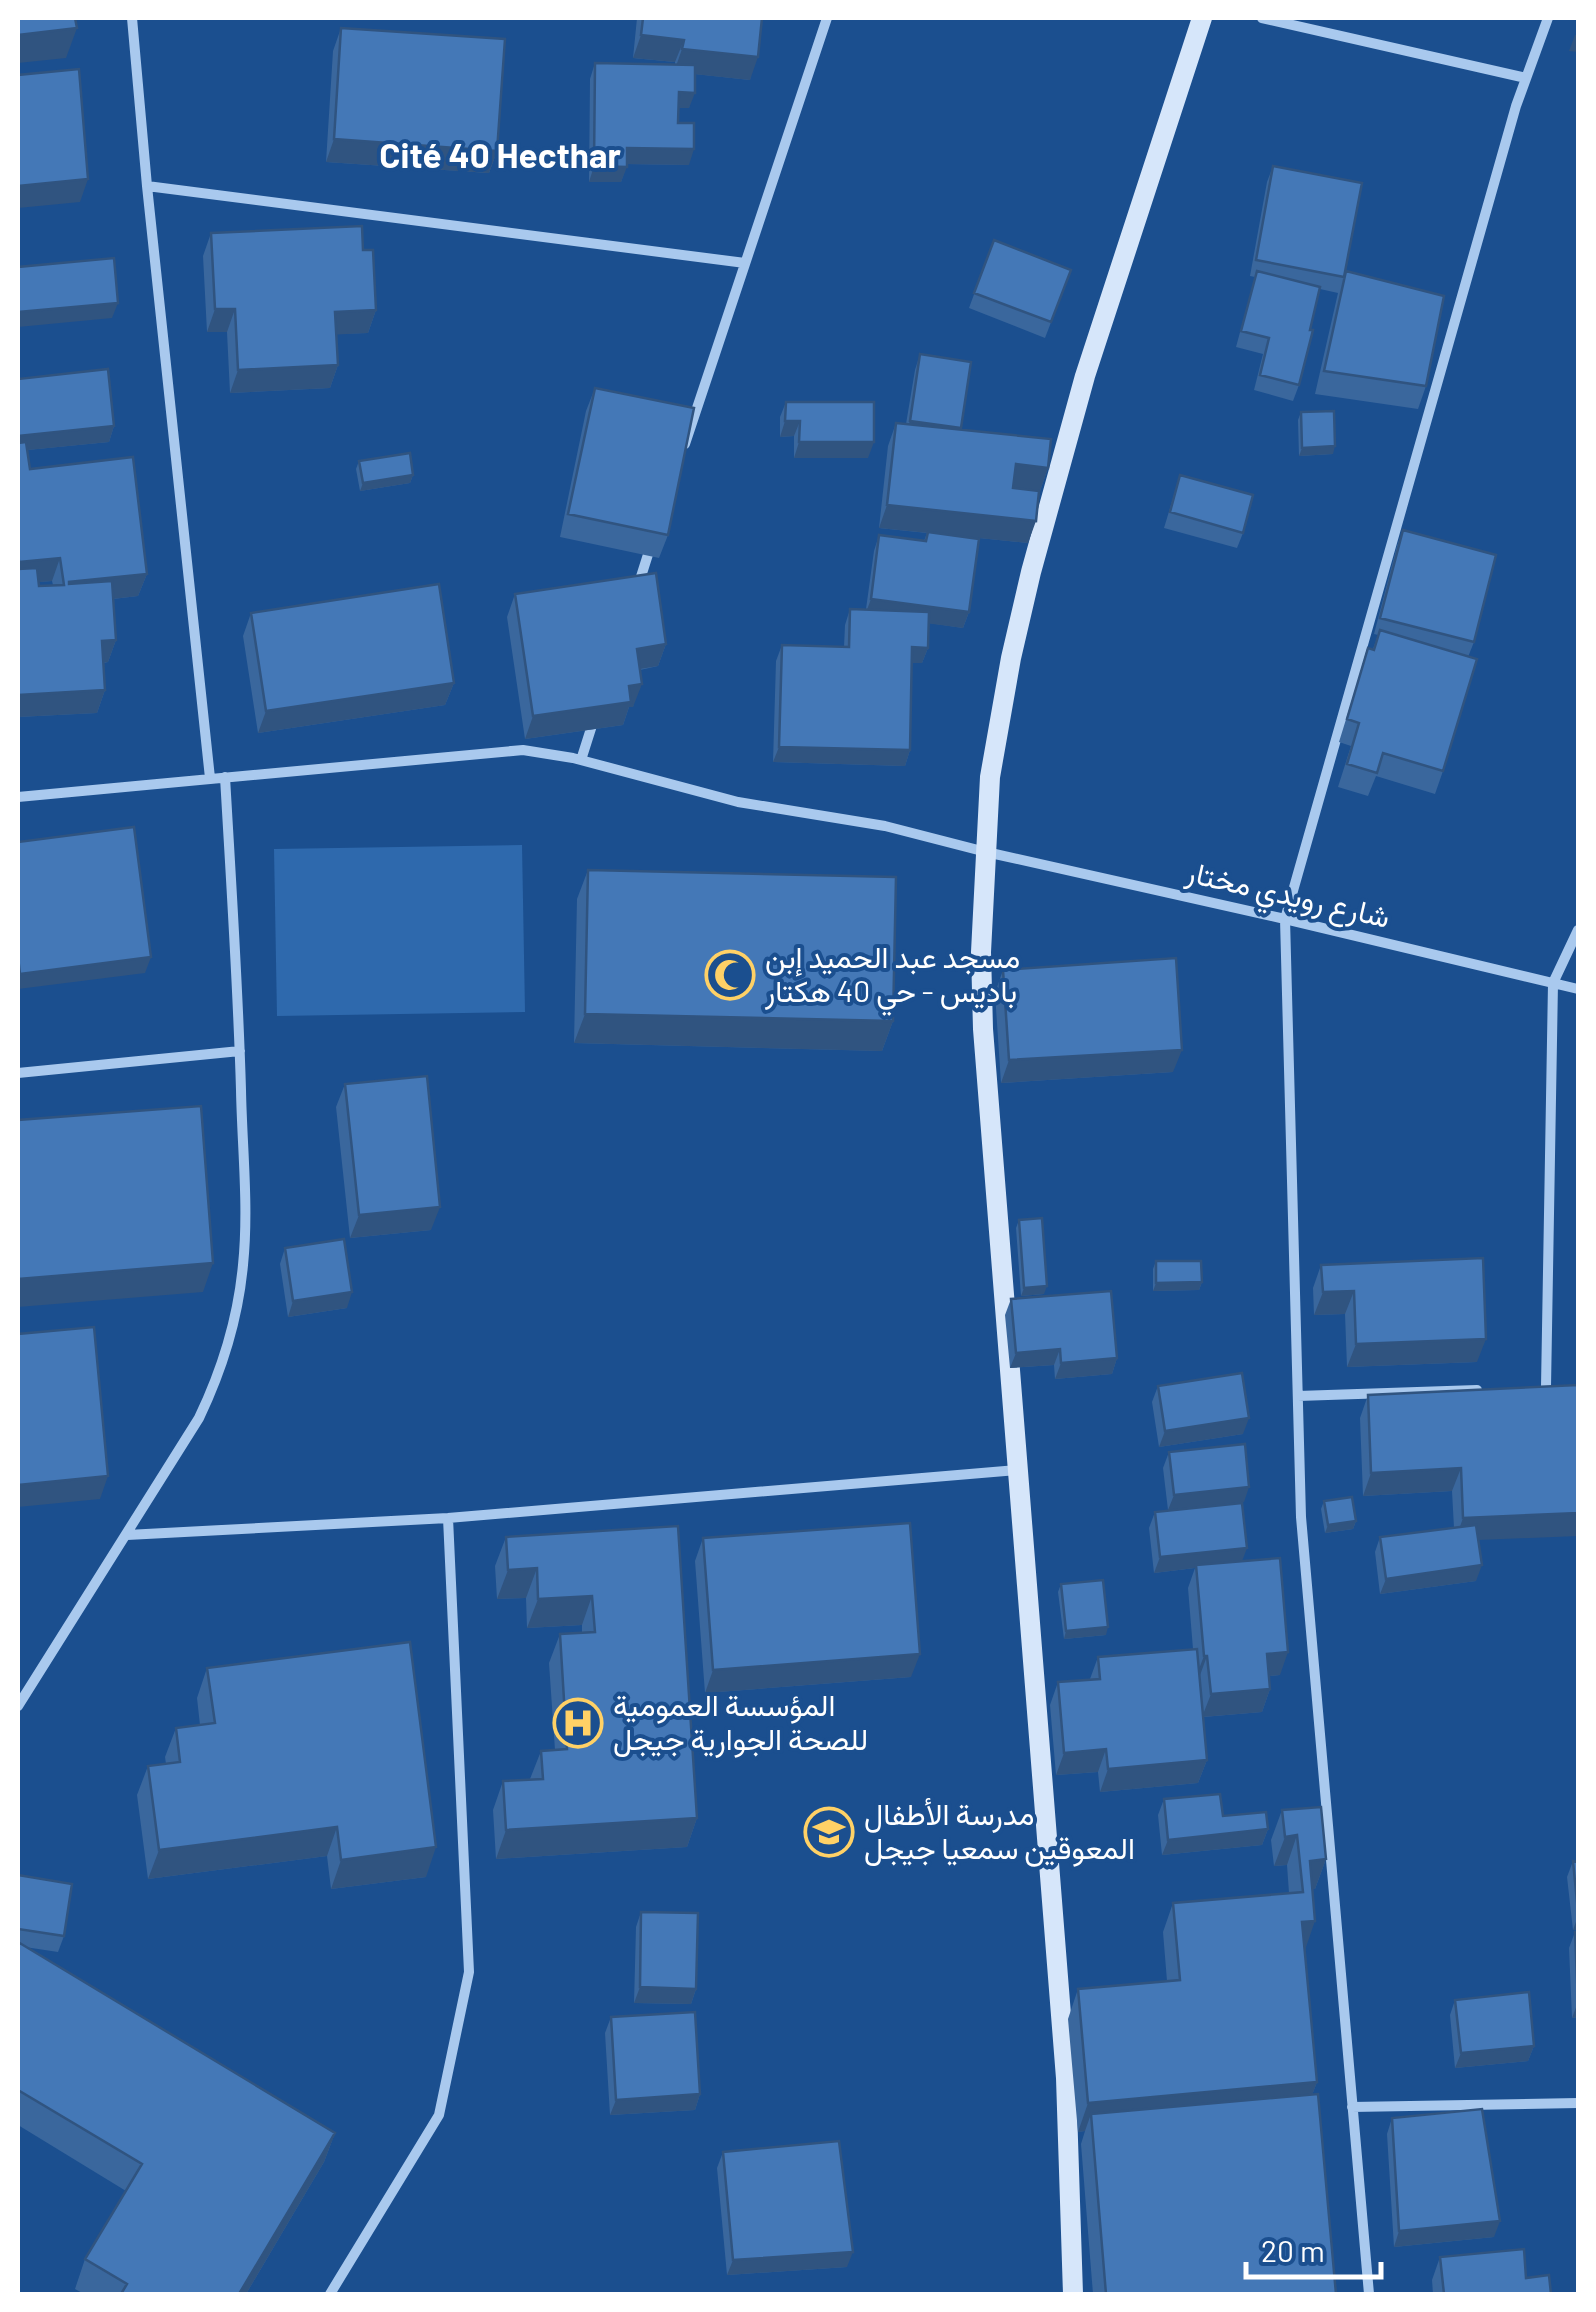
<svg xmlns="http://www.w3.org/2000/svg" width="1596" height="2312" font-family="Barlow,Vazirmatn,sans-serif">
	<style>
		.green { fill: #2e69ad }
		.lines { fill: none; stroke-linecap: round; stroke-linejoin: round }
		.street { stroke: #a9c9ee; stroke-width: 10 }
		.secondary { stroke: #d6e6fa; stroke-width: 20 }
		.wall { fill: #3a679d; fill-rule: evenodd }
		.shaded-wall { fill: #305480 }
		.building { fill: #4478b7; stroke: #305480; stroke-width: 2.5 }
		.labels { text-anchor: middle; stroke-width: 8; stroke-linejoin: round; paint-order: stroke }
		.street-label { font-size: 30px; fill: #fff; stroke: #1b4f8f }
		.poi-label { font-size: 30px; fill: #fff; stroke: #1b4f8f; text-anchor: start }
		.quarter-label { font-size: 35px; font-weight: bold; fill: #fff; stroke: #1b4f8f }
	</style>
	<rect width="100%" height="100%" fill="#1b4f8f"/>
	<path class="green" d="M522,845L525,1012L277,1016L274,849Z"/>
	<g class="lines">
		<path class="street" d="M132,18L147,186L210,778
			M1262,18L1526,78
			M147,186L745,263
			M685,444L827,18
			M638,586L651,545
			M581,760L595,716
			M18,797L523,750L573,758L738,802L885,826L986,852L1285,919L1578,989
			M18,1073L240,1051
			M1546,1387L1553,983L1578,930
			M1298,1396L1477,1390
			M127,1535L448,1518L1017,1470
			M18,1706L199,1418C222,1370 238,1319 243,1265C249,1207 242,1147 241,1090C238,985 231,881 225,777
			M1352,2107L1578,2103
			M330,2294L439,2115L469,1972L448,1518
			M1369,2294L1301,1517L1285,919L1516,106L1548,18"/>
		<path class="secondary" d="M1073,2294L1066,2078L983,1029L981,952L990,777L1011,658L1031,572L1085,376L1202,18"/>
	</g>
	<path class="wall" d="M637,18H762L750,80L695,74L689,108H678V123L689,165L627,164L621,182H589L590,79L595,63L675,64V62L633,58Z
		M341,28L497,151L489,173L326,162L333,51Z
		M1273,166L1426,386L1418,409L1315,394L1338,293L1320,289L1310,330L1299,385L1293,401L1254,390L1263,354L1236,347L1255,277L1250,276L1267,182Z
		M211,233L376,310L368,333L336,334L338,365L330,388L230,393L227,332H207L203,256Z
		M994,240L1071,270L1045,338L969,308Z
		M920,354L960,430L1048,468L1040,491L1028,543L960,536L969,612L963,628L929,623L928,648L922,663H912L910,750L905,766L773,762L776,661L782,645L844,647L845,625L850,609H866L874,551L879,535L924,541L927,533L879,528L888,446L896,423L906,424L915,370Z
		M18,379L114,426L109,442L27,450L30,469L147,574L138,596L113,599L116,640L108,662L104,663L105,690L97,713L18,717ZM52,581L53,585L39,586L38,582Z
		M595,388L668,535L659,558L560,537L586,411Z
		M786,402L868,458H794V436L780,437V417Z
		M1301,412L1333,454L1299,456L1298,420Z
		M359,461L413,475L410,483L360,491L356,469Z
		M1180,475L1243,533L1237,548L1164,528Z
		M1403,530L1474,642L1468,657L1443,771L1435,794L1376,776L1368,796L1338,787L1351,746L1339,742L1368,648L1373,649L1378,635L1374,634L1397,546Z
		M515,594L666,644L658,666L640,670L633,707H629L623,725L525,739L507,617Z
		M251,613L454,683L445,705L258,733L243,636Z
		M588,870L893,1021L882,1051L574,1043L577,899Z
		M1003,970L1173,1072L1001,1083L995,993Z
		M345,1084L431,1230L350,1238L336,1107Z
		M1019,1220L1044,1294L1021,1296L1016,1228Z
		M285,1248L347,1308L288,1317L280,1264Z
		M1156,1261L1202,1282L1199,1290L1153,1291V1269Z
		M1321,1265L1477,1362L1347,1367L1345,1314L1314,1315L1313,1288Z
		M1011,1299L1117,1358L1112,1374L1055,1379L1054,1365L1010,1368L1005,1315Z
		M1578,1385L1478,1540L1476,1581L1380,1594L1375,1552L1380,1537L1454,1528L1452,1491L1363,1496L1360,1418L1368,1395Z
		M1158,1386L1243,1434L1159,1447L1152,1402Z
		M1169,1452L1244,1502L1168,1510L1163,1468Z
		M1324,1501L1356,1521L1353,1529L1325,1533L1321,1509Z
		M1155,1512L1242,1561L1280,1675L1269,1676L1270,1689L1262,1712L1203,1717L1207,1760L1198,1783L1100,1792L1098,1772L1056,1775L1050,1705L1058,1682L1090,1679L1098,1657L1193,1649L1188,1588L1195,1568L1154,1573L1149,1528Z
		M678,1526L697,1818L687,1847L496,1859L493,1810L503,1781L530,1779L541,1751L555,1750L549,1663L560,1634L582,1633V1625L527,1628L526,1598L497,1599L495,1566L506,1537Z
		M703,1538L911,1677L705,1693L695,1561Z
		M1061,1584L1106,1635L1064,1639L1058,1592Z
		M207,1668L426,1877L331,1889L327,1856L148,1879L137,1795L148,1766L166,1764L165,1757L176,1728L200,1725L197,1698Z
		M1164,1799L1268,1829L1262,1845L1162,1855L1158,1815Z
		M1282,1810L1326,1859L1315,1889H1312L1304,1950L1317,2082L1312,2095L1336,2294H1093L1081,2144L1085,2131L1078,2132L1068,2019L1078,1989L1167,1981L1163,1932L1173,1903L1289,1893L1287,1865L1274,1866L1271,1840Z
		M1573,1861L1578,1862V1930H1573L1567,1877Z
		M18,1875L64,1936L58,1952L25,1947L335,2133L324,2162L246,2294H84L75,2289L85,2259L126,2191L18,2125Z
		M641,1912L696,1989L691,2004L634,2003L636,1927Z
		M1575,1932H1578V2017L1572,2018L1569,1948Z
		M1455,2000L1534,2046L1528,2061L1455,2068L1450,2015Z
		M611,2017L700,2094L695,2110L610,2115L605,2033Z
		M1392,2118L1494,2237L1394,2247L1387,2134Z
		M723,2152L847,2267L727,2275L717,2168Z
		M1440,2257L1526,2278L1551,2294H1433L1432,2280Z"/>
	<path class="shaded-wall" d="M77,28L66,58L18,63V35Z
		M641,35L684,40L675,62L633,58Z
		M1575,35H1578V52L1569,51Z
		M682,49L758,57L750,80L674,72Z
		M679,92L695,93L689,108H673Z
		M334,139L497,151L489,173L326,162Z
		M627,148L694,149L689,165L621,164Z
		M594,166L627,167L621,182H589Z
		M88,179L80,202L18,208V186Z
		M118,303L112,318L18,327V312Z
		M215,309H235L227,332H207Z
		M376,310L368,333L327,335L335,312Z
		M338,365L330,388L230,393L238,370Z
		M785,421H800L794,436L780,437Z
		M910,421L961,428L955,443L904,436Z
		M114,426L109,442L18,451V436Z
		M799,442H874L868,458H794Z
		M1335,446L1333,454L1299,456L1302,448Z
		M1016,464L1048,468L1040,491L1007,487Z
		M413,475L410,483L360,491L363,483Z
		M887,505L1036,521L1028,543L879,528Z
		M60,558L52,581L18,584L19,562Z
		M147,574L138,596L61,605L69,582Z
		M871,599L969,612L963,628L865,615Z
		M116,640L108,662L94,664L102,641Z
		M666,644L658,666L628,671L637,649Z
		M912,647L928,648L922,663H907Z
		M454,683L445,705L258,733L266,711Z
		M642,684L633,707H629L623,725L525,739L533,716L629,686Z
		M105,690L97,713L18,717V695Z
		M779,747L910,750L905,766L773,762Z
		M151,957L145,973L18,989V980L20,974Z
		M585,1014L893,1021L882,1051L574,1043Z
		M1182,1050L1173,1072L1001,1083L1009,1060Z
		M440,1207L431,1230L350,1238L359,1215Z
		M213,1263L203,1292L18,1307V1279Z
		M1202,1282L1199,1290L1153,1291L1156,1283Z
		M1047,1286L1044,1294L1021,1296L1024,1288Z
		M1354,1291L1345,1314L1314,1315L1323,1292Z
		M352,1292L347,1308L288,1317L293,1301Z
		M1486,1339L1477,1362L1347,1367L1356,1344Z
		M1060,1349L1054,1365L1010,1368L1016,1353Z
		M1117,1358L1112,1374L1055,1379L1061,1363Z
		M1249,1418L1243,1434L1159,1447L1165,1431Z
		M1461,1468L1452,1491L1363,1496L1371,1473Z
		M108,1476L100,1499L18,1507V1485Z
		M1249,1487L1244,1502L1168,1510L1174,1495Z
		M1578,1513V1536L1455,1541L1463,1518Z
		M1356,1521L1353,1529L1325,1533L1328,1525Z
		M1247,1548L1241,1564L1196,1565L1195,1568L1154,1573L1160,1557Z
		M1482,1565L1476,1581L1380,1594L1386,1579Z
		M537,1568L526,1598L497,1599L508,1570Z
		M592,1596L582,1625L527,1628L538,1599Z
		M1108,1627L1106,1635L1064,1639L1066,1631Z
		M1288,1652L1280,1675L1259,1677L1267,1654Z
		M920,1654L911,1677L705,1693L713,1670Z
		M1204,1656H1207L1199,1678L1195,1679Z
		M1270,1689L1262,1712L1202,1717L1211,1694Z
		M1106,1749L1098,1772L1056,1775L1064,1753Z
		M1207,1760L1198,1783L1100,1792L1108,1769Z
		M697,1818L687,1847L496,1859L506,1830Z
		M337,1827L327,1856L148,1879L159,1850Z
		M1268,1829L1262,1845L1162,1855L1168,1840Z
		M1297,1835L1287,1865L1274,1866L1285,1837Z
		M436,1847L426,1877L331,1889L341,1860Z
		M1326,1859L1315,1889L1303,1890L1310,1861Z
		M1578,1916V1930H1573Z
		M1315,1921L1305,1950L1302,1922Z
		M640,1987L696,1989L691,2004L634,2003Z
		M1578,2002V2017L1572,2018Z
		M1534,2046L1528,2061L1455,2068L1461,2053Z
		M1317,2082L1306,2111L1091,2114L1085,2131L1078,2132L1088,2103Z
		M700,2094L695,2110L610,2115L616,2100Z
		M335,2133L324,2162L246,2294H239Z
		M1500,2221L1494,2237L1394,2247L1399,2231Z
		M853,2252L847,2267L727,2275L733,2260Z"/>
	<path class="building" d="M18,18H75L77,28L18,35Z
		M643,18H762L758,57L682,49L684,40L641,35Z
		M341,28L505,39L497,151L334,139Z
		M595,63L695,65V93L679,92L678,123H694V149L627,148V167L594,166Z
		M79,69L88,179L18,186V75Z
		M1273,166L1362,183L1344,277L1256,260Z
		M362,226L363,250H373L376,310L335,312L338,365L238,370L235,309H215L211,233Z
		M994,240L1071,270L1051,322L974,293Z
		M114,258L118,303L18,312V267Z
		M1257,271L1320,287L1310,330H1313L1299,385L1260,375L1269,338L1241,331Z
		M1346,271L1444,296L1426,386L1324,371Z
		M920,354L971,362L961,428L910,421Z
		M108,369L114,426L18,436V379Z
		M595,388L694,408L668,535L568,514Z
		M786,402H874V442H799L800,421H785Z
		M1334,411L1335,446L1302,448L1301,412Z
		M896,423L1051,439L1048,468L1016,464L1013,488L1039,491L1036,521L887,505Z
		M26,442L30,469L133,457L147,574L69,582V584L112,581L116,640L102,641L105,690L18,695V569L37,568L39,586L64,585L60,558L19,562L18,549V443Z
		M410,453L413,475L363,483L359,461Z
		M1180,475L1253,495L1243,533L1170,512Z
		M1403,530L1496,555L1474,642L1380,618Z
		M928,532L979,539L969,612L871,599L879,535L926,541Z
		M656,573L666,644L637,649L642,684L629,686L631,702L533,716L515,594Z
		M439,584L454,683L266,711L251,613Z
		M850,609L929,612L928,648L912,647L910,750L779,747L782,645L849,647Z
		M1380,630L1477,659L1443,771L1383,753L1377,773L1347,764L1359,723L1347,719L1368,648L1374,650Z
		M134,827L151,957L20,974L18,957V842Z
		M588,870L896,877L893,1021L585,1014Z
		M1176,958L1182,1050L1009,1060L1003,970Z
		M427,1076L440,1207L359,1215L345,1084Z
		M201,1106L213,1263L18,1279V1120Z
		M1042,1218L1047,1286L1024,1288L1019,1220Z
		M344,1239L352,1292L293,1301L285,1248Z
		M1483,1258L1486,1339L1356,1344L1354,1291L1323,1292L1321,1265Z
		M1156,1261H1201L1202,1282L1156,1283Z
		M1111,1291L1117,1358L1061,1363L1060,1349L1016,1353L1011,1299Z
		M94,1327L108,1476L18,1485V1334Z
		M1242,1373L1249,1418L1165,1431L1158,1386Z
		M1578,1385V1513L1463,1518L1461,1468L1371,1473L1368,1395Z
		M1245,1444L1249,1487L1174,1495L1169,1452Z
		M1352,1497L1356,1521L1328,1525L1324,1501Z
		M1242,1503L1247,1548L1160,1557L1155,1512Z
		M910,1523L920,1654L713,1670L703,1538Z
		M1476,1525L1482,1565L1386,1579L1380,1537Z
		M678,1526L697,1818L506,1830L503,1781L543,1779L541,1751L567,1749L560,1634L595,1632L592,1596L538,1599L537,1568L508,1570L506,1537Z
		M1280,1558L1288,1652L1267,1654L1270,1689L1211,1694L1207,1656H1204L1196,1565Z
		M1103,1580L1108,1627L1066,1631L1061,1584Z
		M410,1642L436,1847L341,1860L337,1827L159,1850L148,1766L180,1762L176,1728L215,1723L207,1668Z
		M1197,1649L1207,1760L1108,1769L1106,1749L1064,1753L1058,1682L1100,1679L1098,1657Z
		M1220,1794L1223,1816L1266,1812L1268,1829L1168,1840L1164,1799Z
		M1321,1807L1326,1859L1310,1861L1315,1921L1302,1922L1317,2082L1088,2103L1078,1989L1180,1980L1173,1903L1303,1892L1297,1835L1285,1837L1282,1810Z
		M1573,1861L1578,1862V1912Z
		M18,1875L72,1884L64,1936L18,1929Z
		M641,1912L698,1913L696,1989L640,1987Z
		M1575,1932H1578V2002Z
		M18,1942L335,2133L239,2294H121L127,2284L85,2259L142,2164L18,2090Z
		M1529,1992L1534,2046L1461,2053L1455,2000Z
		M695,2012L700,2094L616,2100L611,2017Z
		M1318,2094L1336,2294H1106L1091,2114Z
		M1482,2109L1500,2221L1399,2231L1392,2118Z
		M839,2141L853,2252L733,2260L723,2152Z
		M1524,2249L1526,2278L1549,2275L1551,2294H1444L1440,2257Z"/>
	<defs>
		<g id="mosque-ring" transform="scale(2.5)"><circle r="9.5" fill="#1b4f8f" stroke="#ffd166" stroke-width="1.5"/><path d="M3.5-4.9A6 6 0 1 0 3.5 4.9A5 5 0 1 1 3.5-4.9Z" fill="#ffd166"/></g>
		<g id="hospital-ring" transform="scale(2.5)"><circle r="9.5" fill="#1b4f8f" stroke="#ffd166" stroke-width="1.5"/><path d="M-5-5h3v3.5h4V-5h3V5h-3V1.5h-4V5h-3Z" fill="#ffd166"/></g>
		<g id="school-ring" transform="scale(2.5)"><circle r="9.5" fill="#1b4f8f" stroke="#ffd166" stroke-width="1.5"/><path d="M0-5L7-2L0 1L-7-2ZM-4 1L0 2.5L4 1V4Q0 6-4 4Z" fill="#ffd166"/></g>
	</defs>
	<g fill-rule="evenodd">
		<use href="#mosque-ring" x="730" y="975"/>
		<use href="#hospital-ring" x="578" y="1723"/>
		<use href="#school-ring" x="829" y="1832"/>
	</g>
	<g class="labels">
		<g class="street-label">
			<text transform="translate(1288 895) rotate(13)" y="10">شارع رويدي مختار</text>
		</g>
		<g class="poi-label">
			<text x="765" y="968">مسجد عبد الحميد إبن<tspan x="765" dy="34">باديس - حي 40 هكتار</tspan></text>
			<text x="613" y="1716">المؤسسة العمومية<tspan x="613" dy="34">للصحة الجوارية جيجل</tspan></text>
			<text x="864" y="1825">مدرسة الأطفال<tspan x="864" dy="34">المعوقين سمعيا جيجل</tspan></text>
		</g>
		<g class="quarter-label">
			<text x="500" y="168">Cité 40 Hecthar</text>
		</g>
	</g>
	<rect width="1596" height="2312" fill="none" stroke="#ffffff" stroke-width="40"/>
	<path d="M1246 2262v15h135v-15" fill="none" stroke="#ffffff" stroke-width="5"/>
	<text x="1261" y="2262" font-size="30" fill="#ffffff" stroke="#1b4f8f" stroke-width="8" paint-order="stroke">20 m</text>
</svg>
